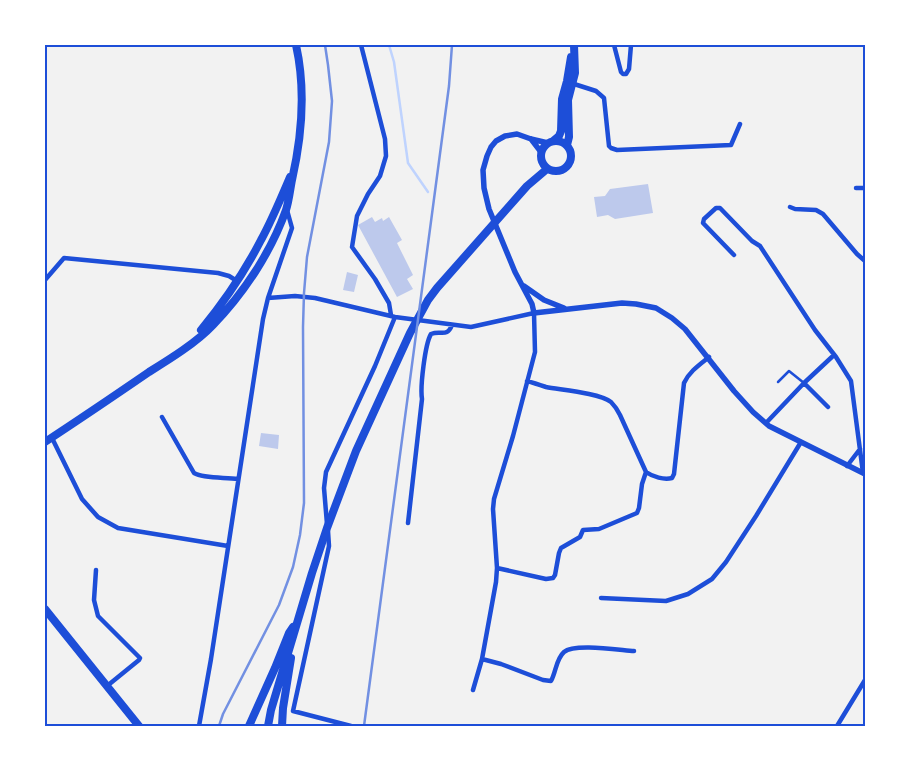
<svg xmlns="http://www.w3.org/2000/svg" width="910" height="771" font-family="'Titillium Web',sans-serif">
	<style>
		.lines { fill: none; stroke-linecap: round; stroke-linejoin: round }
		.stream { stroke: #bfd3fe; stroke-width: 2.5 }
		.building { fill: #bdc9ec }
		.service { stroke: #1d4ed8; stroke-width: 2.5 }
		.minor { stroke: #1d4ed8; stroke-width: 4.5 }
		.tertiary { stroke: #1d4ed8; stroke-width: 5.5 }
		.primary { stroke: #1d4ed8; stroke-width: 8 }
		.rail { stroke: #7290e2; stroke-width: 2.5 }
		.neatline { fill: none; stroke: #1d4ed8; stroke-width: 2 }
	</style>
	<rect width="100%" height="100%" fill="#f2f2f2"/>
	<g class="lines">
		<path class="stream" d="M389,45L394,62L408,163L428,192"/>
	</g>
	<path class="building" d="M648,184L653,213L615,219L608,215L597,217L594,197L605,196L610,189Z
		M372,217L375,222L382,218L383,221L389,217L402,240L397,243L413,275L407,279L413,289L397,297L358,225Z
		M347,272L358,275L354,292L343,290Z
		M261,433L279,435L278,449L259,446Z"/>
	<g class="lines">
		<path class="service" d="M778,382L789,371L804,383"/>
		<path class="minor" d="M361,45L385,139L386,156L380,176L368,194L357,216L352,247L375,279L389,303L391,315
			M614,45L621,72L623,74H626L629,69L631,45
			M571,83L596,91L604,98L609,146L611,148L617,150L731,145L740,124
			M856,188H865
			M790,207L795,209L816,210L823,214L857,254L865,261
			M734,255L703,223L704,219L716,208H720L752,241L760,246L815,330L836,357L851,381L863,473
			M45,280L64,258L218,273L229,276L237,281
			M268,298L295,296L315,298L395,317L471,327L534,313L535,352L513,436L494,499L493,509L497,568L496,582L482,659L473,690
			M527,381C534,383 540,385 546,387C562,390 599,393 611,402C615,406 618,411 620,415L646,472C653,477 664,480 672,478L674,474L684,383C689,372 699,365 709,357
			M804,383L828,407
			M162,417L194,473C205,479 225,477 238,479
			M766,423L804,383L834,355
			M52,438L82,499L98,517L118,528L228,546
			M847,466L860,449
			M408,523L422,399C420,387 425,344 431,334C441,330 447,338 452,325
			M327,524L324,488L326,472L375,366L395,317
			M328,531L329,546L293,711L351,726
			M497,568L546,579L553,578L555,575L559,553L561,548L580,537L583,530L599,529L637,513L639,508L642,484L646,472
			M96,570L94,600L98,616L140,658L139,660L107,686
			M601,598L666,601L688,594L712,579L726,562L756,516L801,442
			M482,659L501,664L543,680L551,681C556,672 556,659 564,652C574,643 619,650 634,651
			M199,726L211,659L263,319L268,298L292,228L287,210
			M837,726L865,680"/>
		<path class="tertiary" d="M531,139L541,152
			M548,143L531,139L517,134L505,136L496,141L491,147L487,156L483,170L484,188L489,209L515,272L532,304L534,313L622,303L636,304L656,308L672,318L685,329L734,391L753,412L769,426L865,474
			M524,286L544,300L564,308"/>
		<path class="primary" d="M541 156a15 15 0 1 1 30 0a15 15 0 1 1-30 0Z
			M553,141L559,136L561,131L562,99L567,81L571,57
			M567,145L569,137L568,100L575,73L574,45
			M201,330C224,302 244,273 261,240C272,220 281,198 290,177
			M45,442C80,419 114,396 149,372C170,359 196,343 213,325C244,293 271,252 286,210C289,201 290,190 292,180C302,136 306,90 296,45
			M45,609L139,726
			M249,726L275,668L289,633L293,627
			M268,726L271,710L312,573L327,528L356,451L410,333L428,300L437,288L527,186L547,169
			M282,726L283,708L291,658"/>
		<path class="rail" d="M219,726L223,714L279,605L293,567L300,535L304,503L303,327L304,293L307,257L329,142L332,101L328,65L325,45
			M364,726L449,86L452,45"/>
	</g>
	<rect width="910" height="771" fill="none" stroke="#ffffff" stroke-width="92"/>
	<rect x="46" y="46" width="818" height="679" class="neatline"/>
</svg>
